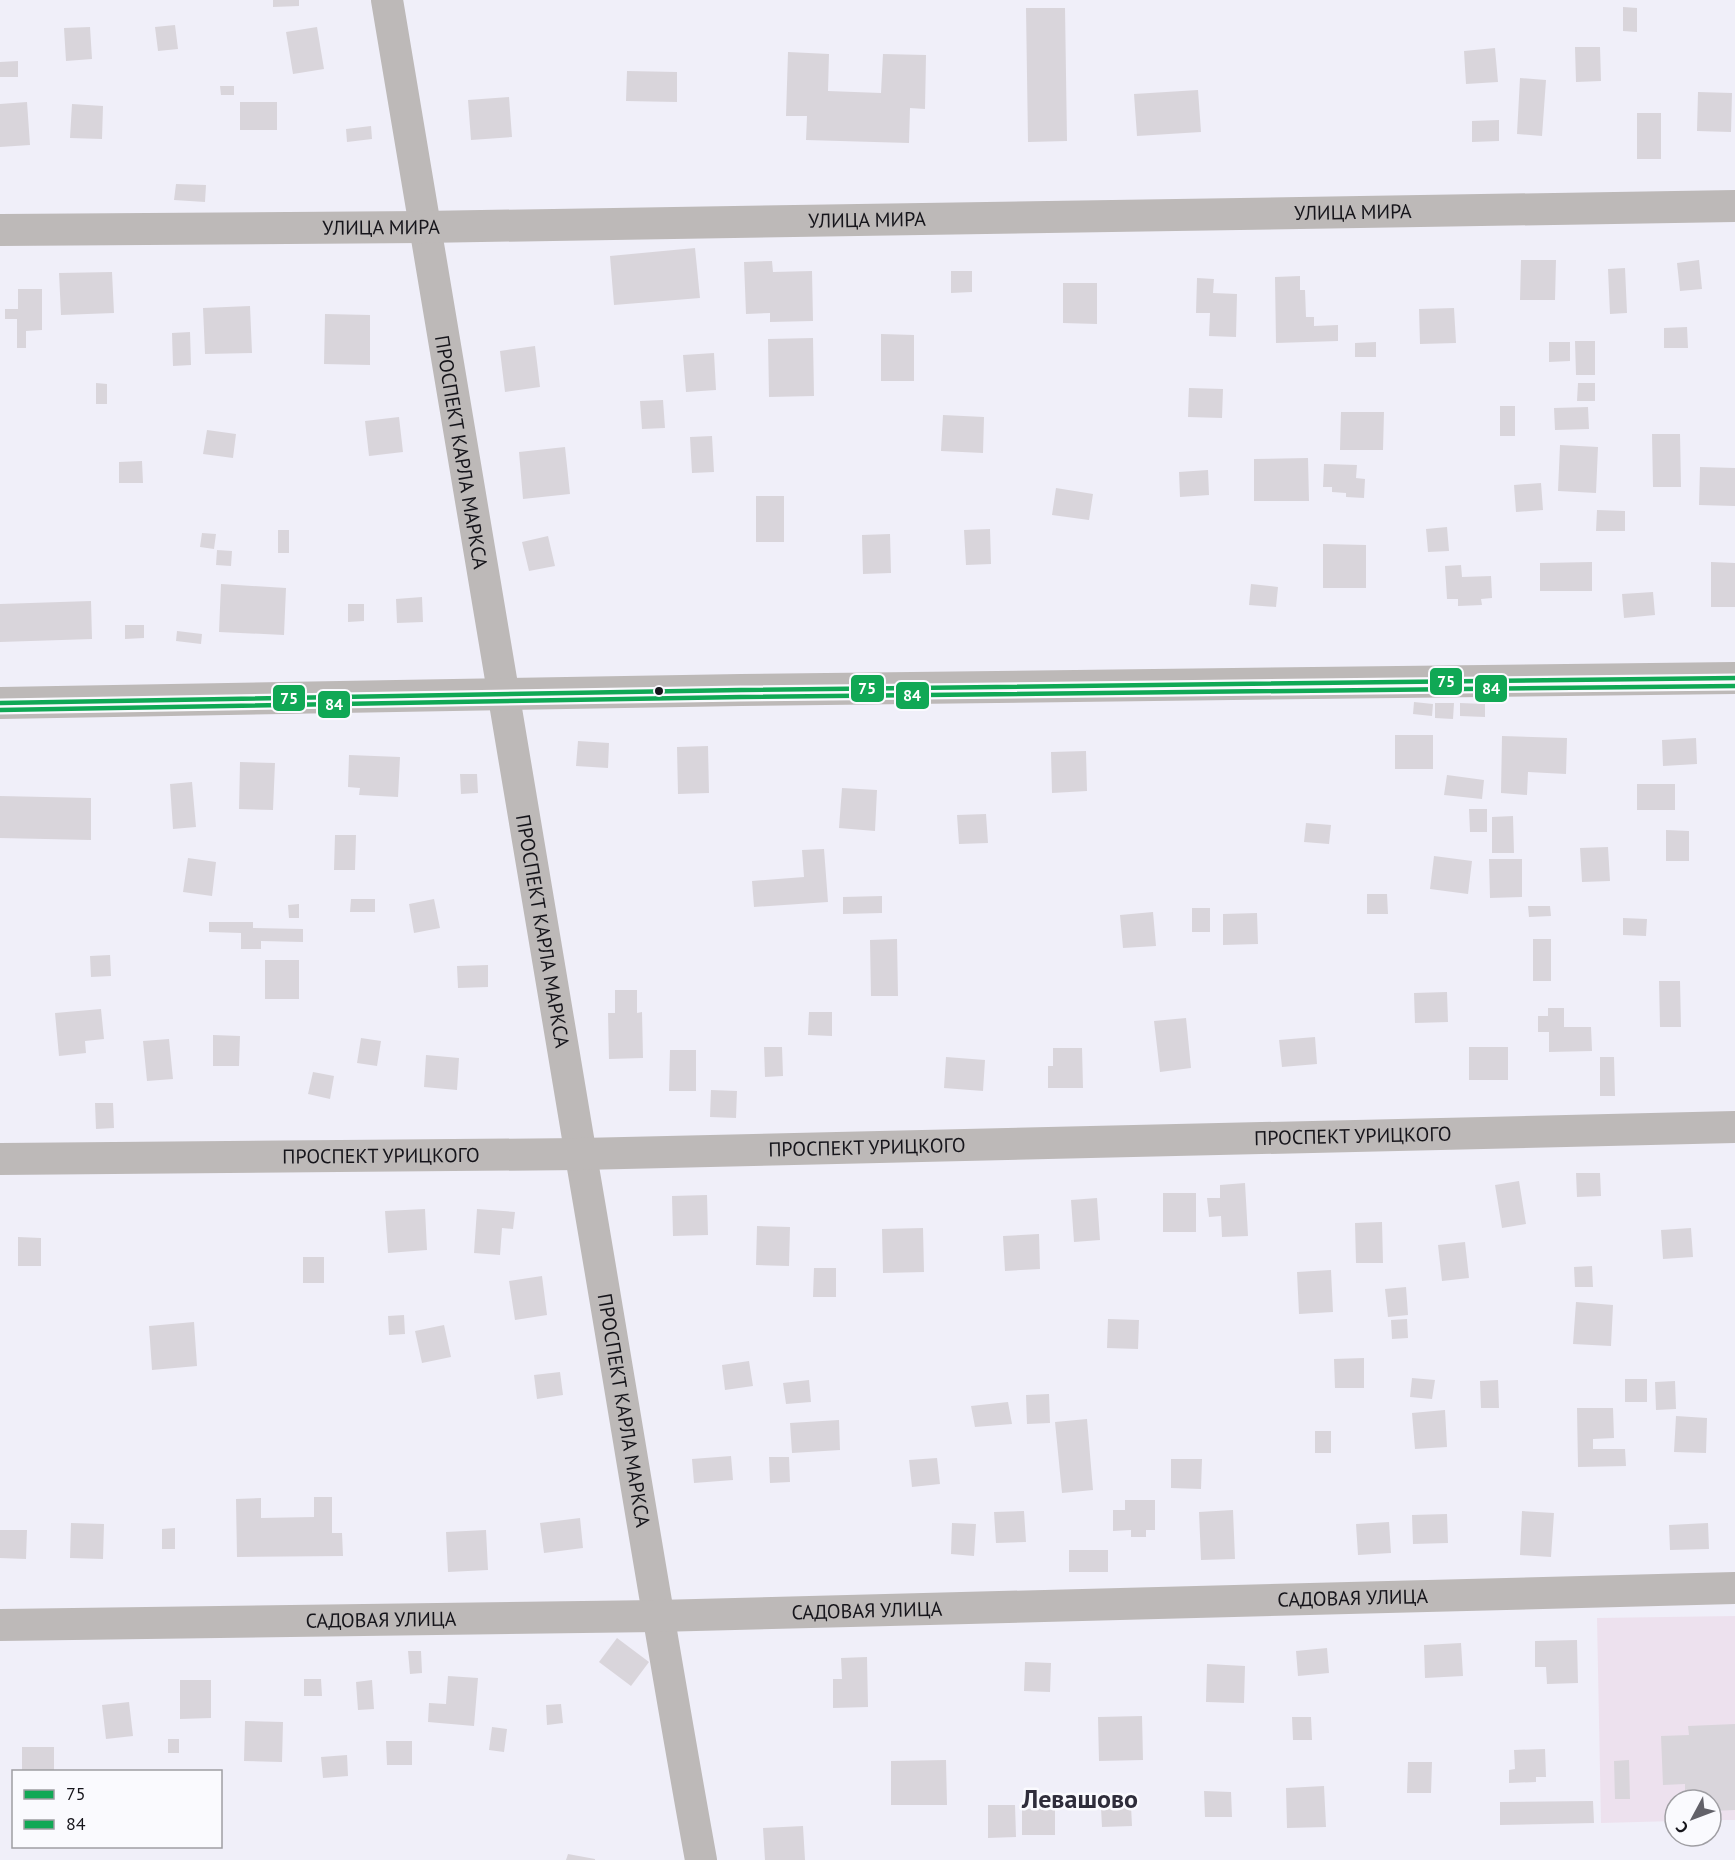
<svg xmlns="http://www.w3.org/2000/svg" width="1735" height="1860" font-family="'PT Sans',sans-serif">
	<style>
		.education { fill: #ede1ee }
		.building { fill: #d9d5db }
		.lines { fill: none; stroke-linecap: round; stroke-linejoin: round }
		.minor { stroke: #bdb9b8; stroke-width: 32 }
		.bus-1-casing { stroke: #fafafe; stroke-width: 9 }
		.bus-2-casing { stroke: #fafafe; stroke-width: 9 }
		.bus-1 { stroke: #10a855; stroke-width: 4.5 }
		.bus-2 { stroke: #10a855; stroke-width: 4.5 }
		.bus-dot { fill: #16151b; stroke: #fafafe; stroke-width: 2 }
		.labels { text-anchor: middle; stroke-width: 5; stroke-linejoin: round; paint-order: stroke }
		.street-label { font-size: 20px; fill: #16151b; stroke: #fafafe }
		.district-label { font-size: 26px; font-weight: bold; fill: #2f2d3b; stroke: #fafafe }
		.line-badge { stroke: #fafafe; stroke-width: 2 }
		.badge-label { font-size: 16px; text-anchor: middle; font-weight: bold; fill: #fff }
	</style>
	<rect width="100%" height="100%" fill="#f0eff9"/>
	<path class="education" d="M1735,1616V1820H1711V1800H1675V1821L1601,1823L1597,1618Z"/>
	<path class="building" d="M273,0H299V6L273,7Z
		M1623,7L1637,8V32L1623,31Z
		M1026,8H1065L1067,141L1028,142Z
		M175,25L178,49L158,51L155,27Z
		M90,27L92,59L66,61L64,28Z
		M317,27L324,69L293,74L286,32Z
		M1575,47H1600L1601,81L1576,82Z
		M1495,48L1498,82L1466,84L1464,51Z
		M788,52L829,54L828,91L881,93L883,54L926,55L925,109L910,108L909,143L806,140L807,116H786Z
		M18,61V77H0V62Z
		M627,71L677,72V102L626,101Z
		M1520,78L1546,80L1542,136L1517,134Z
		M220,86H234V95H221Z
		M1198,90L1201,132L1137,136L1134,94Z
		M1698,92L1732,93L1731,132L1697,131Z
		M509,97L512,137L471,140L468,100Z
		M27,102L30,145L0,147V104Z
		M240,102H277V130H240Z
		M72,104L103,106L102,139L70,138Z
		M1637,113H1661V159H1637Z
		M1499,120V141L1472,142V121Z
		M371,126L372,139L347,142L346,129Z
		M176,184L206,185L205,202L174,200Z
		M695,248L700,298L614,305L610,256Z
		M1521,260H1556L1555,300H1520Z
		M1699,260L1702,289L1680,291L1677,263Z
		M772,261L773,272L812,271L813,321L770,322V313L746,314L744,262Z
		M1625,268L1627,313L1610,314L1608,269Z
		M951,271H972V292L951,293Z
		M112,272L114,313L61,315L59,273Z
		M1300,276V290H1305L1306,317H1314V326L1338,325V341L1276,343L1275,277Z
		M1197,278L1214,279L1213,293L1237,294L1236,337L1209,336L1210,313H1196Z
		M1063,283H1097V324L1063,323Z
		M18,289H42V330L26,331V348H17V319H5V309H18Z
		M250,306L252,353L205,354L203,308Z
		M1454,308L1456,343L1420,344L1419,309Z
		M325,314L370,315V365L324,364Z
		M1687,327L1688,348H1664V328Z
		M190,332L191,365L173,366L172,333Z
		M881,334L914,335V381H881Z
		M813,338L814,396L769,397L768,339Z
		M1575,341H1595V375H1576Z
		M1376,342V357H1355V343Z
		M1549,342H1570V361L1549,362Z
		M535,346L540,387L505,392L500,351Z
		M714,353L716,390L686,392L683,355Z
		M96,383L107,384V404H96Z
		M1578,383H1595V401H1577Z
		M1189,388L1223,389L1222,418L1188,417Z
		M663,400L665,428L642,429L640,401Z
		M1500,406H1515V436H1500Z
		M1588,407L1589,429L1555,430L1554,408Z
		M1341,412H1384L1383,450H1340Z
		M943,415L984,417L983,453L941,451Z
		M399,417L403,452L369,456L365,421Z
		M207,430L236,434L233,458L203,454Z
		M1652,434H1680L1681,487H1653Z
		M712,436L714,472L692,473L690,437Z
		M1560,445L1598,447L1596,493L1558,491Z
		M565,447L570,494L523,499L519,452Z
		M1308,458L1309,501H1254V459Z
		M142,461L143,483H119V462Z
		M1324,464L1357,465L1356,478L1365,479L1364,498L1346,497V493L1332,492V487H1323Z
		M1700,467L1735,468V506L1699,505Z
		M1208,470L1209,495L1180,497L1179,472Z
		M1541,483L1543,510L1516,512L1514,485Z
		M1056,488L1093,494L1089,520L1052,515Z
		M756,496H784V542H756Z
		M1597,510L1625,511V531H1596Z
		M1447,527L1449,551L1428,552L1426,529Z
		M990,529L991,564L966,565L964,530Z
		M278,530H289V553H278Z
		M202,533L216,534L214,549L200,547Z
		M890,534L891,573L863,574L862,535Z
		M548,536L555,566L529,571L522,542Z
		M1323,544L1366,545V588H1323Z
		M217,550L232,551L231,566L216,565Z
		M1592,562V591H1540V563Z
		M1711,562L1735,563V607H1711Z
		M1461,565L1462,577L1491,576L1492,598L1481,599L1482,605L1458,606V599H1447L1445,566Z
		M221,584L286,588L284,635L219,632Z
		M1251,584L1278,587L1276,607L1249,605Z
		M1653,592L1655,615L1624,618L1622,594Z
		M422,597L423,622L397,623L396,599Z
		M91,601L92,639L0,642V604Z
		M348,604H364V621L348,622Z
		M125,625H144V638L125,639Z
		M177,631L202,634L201,644L176,641Z
		M1414,702L1433,704L1432,716L1413,714Z
		M1435,703H1454L1453,719L1435,718Z
		M1460,703L1485,704V717L1460,716Z
		M1395,735H1433V769H1395Z
		M1502,736L1567,738L1566,774L1528,772L1527,795L1501,793Z
		M1696,738L1697,764L1663,766L1662,740Z
		M578,741L609,743L608,768L576,766Z
		M708,746L709,793L678,794L677,747Z
		M1086,751L1087,791L1052,793L1051,752Z
		M349,755L400,757L398,797L359,795L360,788L348,787Z
		M240,762L275,763L273,810L239,809Z
		M460,774H477L478,793L461,794Z
		M1447,775L1484,780L1482,799L1444,795Z
		M192,782L196,827L173,829L170,784Z
		M1637,784H1675V810H1637Z
		M842,788L877,790L875,831L839,828Z
		M0,796L91,798V840L0,838Z
		M1469,809H1487V832H1470Z
		M986,814L988,843L959,844L957,815Z
		M1513,816L1514,853H1492V817Z
		M1306,823L1331,825L1329,844L1304,842Z
		M1666,830L1689,831V861H1666Z
		M335,835H356L355,870H334Z
		M1608,847L1610,881L1582,882L1580,848Z
		M824,849L828,902L754,907L752,881L804,877L802,850Z
		M1434,856L1472,861L1468,894L1430,889Z
		M188,858L216,862L212,896L183,892Z
		M1489,859H1522V897L1490,898Z
		M1367,894H1387L1388,914H1367Z
		M882,896V913L843,914V897Z
		M351,899H375V912H350Z
		M434,899L440,928L414,933L409,904Z
		M299,904V918H289L288,905Z
		M1528,906H1550L1551,916L1529,917Z
		M1192,908H1210V932H1192Z
		M1153,912L1156,946L1123,948L1120,915Z
		M1257,913L1258,944L1223,945V914Z
		M1623,918L1647,919L1646,936L1623,935Z
		M209,922H253V928L303,929V942L261,941V949H241V933L209,932Z
		M897,939L898,996H871L870,940Z
		M1533,939H1551V981H1533Z
		M110,955L111,976L91,977L90,956Z
		M265,960H299V999H265Z
		M488,965V987L458,988L457,966Z
		M1659,981H1680L1681,1027H1660Z
		M615,990H637V1013L642,1012L643,1058L609,1059L608,1013H615Z
		M1447,992L1448,1022L1415,1023L1414,993Z
		M1548,1008H1564V1027H1591L1592,1051L1549,1052V1032H1538V1016H1548Z
		M101,1009L104,1039L85,1041L86,1053L59,1056L55,1013Z
		M809,1012H832V1036L808,1035Z
		M1186,1018L1191,1068L1160,1072L1154,1021Z
		M213,1035L240,1036L239,1066H213Z
		M1315,1037L1317,1064L1282,1067L1279,1040Z
		M361,1038L381,1041L377,1066L357,1063Z
		M169,1039L173,1079L147,1081L143,1041Z
		M764,1047H782L783,1076L765,1077Z
		M1469,1047H1508V1080H1469Z
		M1053,1048H1082L1083,1088H1048V1066H1053Z
		M670,1050H696V1091H669Z
		M426,1055L459,1058L457,1090L424,1087Z
		M946,1057L985,1060L983,1091L944,1088Z
		M1600,1057H1614L1615,1096H1600Z
		M313,1072L334,1076L330,1099L308,1094Z
		M711,1090L737,1091L736,1118L710,1117Z
		M95,1103H113L114,1128L96,1129Z
		M1576,1173H1600L1601,1196L1577,1197Z
		M1519,1181L1526,1224L1502,1228L1495,1185Z
		M1245,1183L1248,1236L1222,1237L1221,1216L1209,1217L1207,1198H1220V1185Z
		M1163,1193H1196V1232H1163Z
		M707,1195L708,1235L673,1236L672,1196Z
		M1097,1198L1100,1240L1074,1242L1071,1200Z
		M425,1209L427,1250L388,1253L385,1211Z
		M477,1209L515,1212L513,1229L502,1228L500,1255L474,1253Z
		M1382,1222L1383,1263H1356L1355,1223Z
		M757,1226L790,1227L789,1266L756,1265Z
		M923,1228L924,1272L883,1273L882,1229Z
		M1691,1228L1693,1257L1663,1259L1661,1230Z
		M1039,1234L1040,1269L1005,1271L1003,1236Z
		M18,1237L41,1238V1266H18Z
		M1465,1242L1469,1278L1442,1281L1438,1245Z
		M303,1257H324V1283H303Z
		M1592,1266L1593,1287H1575L1574,1267Z
		M814,1268H836V1297H813Z
		M1331,1270L1333,1312L1299,1314L1297,1272Z
		M542,1276L547,1315L515,1320L509,1281Z
		M1406,1287L1408,1315L1388,1317L1385,1289Z
		M1576,1302L1613,1305L1611,1346L1573,1344Z
		M404,1315L405,1334L389,1335L388,1316Z
		M1108,1319L1139,1320L1138,1349L1107,1348Z
		M1407,1319L1408,1338L1392,1339L1391,1320Z
		M194,1322L197,1366L152,1370L149,1326Z
		M444,1325L451,1357L422,1363L415,1331Z
		M1364,1358V1388H1335L1334,1359Z
		M749,1361L753,1386L725,1390L722,1365Z
		M560,1372L563,1395L537,1399L534,1375Z
		M1412,1378L1435,1380L1432,1399L1410,1397Z
		M1625,1379H1647V1402H1625Z
		M809,1380L811,1402L786,1404L783,1383Z
		M1498,1380L1499,1408H1481L1480,1381Z
		M1675,1381L1676,1409L1656,1410L1655,1382Z
		M1049,1394L1050,1423L1027,1424L1026,1395Z
		M1008,1402L1012,1424L975,1427L971,1406Z
		M1577,1408H1613L1614,1438L1593,1439V1449H1625L1626,1466L1578,1467Z
		M1445,1410L1447,1447L1415,1449L1412,1413Z
		M1676,1416L1707,1418L1706,1453L1674,1452Z
		M1087,1419L1093,1490L1062,1493L1055,1422Z
		M839,1420L840,1450L792,1453L790,1423Z
		M1315,1431H1331V1453H1315Z
		M731,1456L733,1480L694,1483L692,1459Z
		M769,1457H789L790,1482L770,1483Z
		M937,1458L940,1484L912,1487L909,1460Z
		M1171,1459H1202L1201,1489L1171,1488Z
		M314,1497H332V1533H342L343,1556L237,1557L236,1499L261,1498V1518L314,1517Z
		M1125,1500H1155V1530H1146V1537H1131V1530L1113,1531V1510H1125Z
		M1233,1510L1235,1559L1201,1560L1199,1512Z
		M1024,1511L1026,1542L996,1543L994,1512Z
		M1522,1511L1554,1513L1551,1557L1520,1555Z
		M1447,1514L1448,1543L1413,1544L1412,1515Z
		M580,1518L583,1548L544,1553L540,1523Z
		M1389,1522L1391,1553L1358,1555L1356,1524Z
		M71,1523L104,1524L103,1559L70,1558Z
		M952,1523L976,1524L974,1556L951,1554Z
		M1708,1523L1709,1549L1670,1550L1669,1525Z
		M175,1528V1549H162V1529Z
		M0,1530H27L26,1559L0,1558Z
		M486,1530L488,1570L448,1572L446,1532Z
		M1069,1550H1108V1572H1069Z
		M617,1638L649,1662L631,1686L599,1662Z
		M1577,1640L1578,1683L1547,1684L1546,1667H1535V1641Z
		M1461,1643L1463,1676L1425,1678L1424,1645Z
		M1327,1648L1329,1673L1298,1676L1296,1651Z
		M408,1651H421L422,1673L410,1674Z
		M867,1657L868,1707L833,1708V1679H842L841,1658Z
		M1025,1662L1051,1663L1050,1692L1024,1691Z
		M1207,1664L1245,1666L1244,1703L1206,1702Z
		M448,1676L478,1678L474,1726L428,1722L429,1703L446,1704Z
		M304,1679H321L322,1696H304Z
		M180,1680H211V1718L180,1719Z
		M372,1680L374,1709L358,1710L356,1682Z
		M129,1702L133,1736L106,1739L102,1705Z
		M561,1704L563,1723L547,1725L546,1705Z
		M1142,1716L1143,1760L1099,1761L1098,1717Z
		M1292,1717H1311L1312,1740H1293Z
		M245,1721L283,1722L282,1762L244,1761Z
		M1735,1724V1810L1711,1811V1800H1685V1784L1663,1785L1661,1736L1689,1735L1688,1726Z
		M492,1727L507,1729L504,1752L489,1750Z
		M168,1739H179V1753H168Z
		M386,1741H412V1765H387Z
		M22,1747H54V1772H22Z
		M1545,1749L1546,1777H1536V1782L1509,1783V1770L1515,1769L1514,1750Z
		M347,1755L348,1776L323,1778L321,1757Z
		M946,1760L947,1805H891V1761Z
		M1629,1760L1630,1799H1615L1614,1761Z
		M1408,1762H1432L1431,1793H1407Z
		M1324,1786L1326,1827L1287,1828L1286,1788Z
		M1204,1791L1231,1792L1232,1817H1205Z
		M1593,1801L1594,1823L1500,1825V1802Z
		M988,1805H1015L1016,1837L988,1838Z
		M1131,1806L1132,1826L1102,1827L1101,1808Z
		M1055,1808V1835H1022V1809Z
		M803,1826L805,1860H765L763,1828Z
		M568,1854L595,1859V1860H566Z"/>
	<g class="lines">
		<g class="minor">
			<path id="s1" d="M387,0C448,384 515,767 580,1150C621,1387 658,1624 701,1860"/>
			<path id="s2" d="M0,230L423,227L1735,206"/>
			<path d="M0,703L741,690L1735,678"/>
			<path id="s3" d="M0,1159L581,1154L1735,1127"/>
			<path id="s4" d="M0,1625L657,1616L1735,1588"/>
		</g>
		<g class="bus-1-casing">
			<path id="bus-1" d="M0,703L741,690L1735,678"/>
		</g>
		<g class="bus-2-casing">
			<path id="bus-2" d="M0,710L741,697L1735,686"/>
		</g>
		<use href="#bus-1" class="bus-1"/>
		<use href="#bus-2" class="bus-2"/>
	</g>
	<circle class="bus-dot" cx="659" cy="691" r="5"/>
	<g class="labels">
		<g class="street-label">
			<text dy="7" stroke="none"><textPath href="#s2" startOffset="1353">УЛИЦА МИРА</textPath></text>
			<text dy="7" stroke="none"><textPath href="#s2" startOffset="867">УЛИЦА МИРА</textPath></text>
			<text dy="7" stroke="none"><textPath href="#s2" startOffset="381">УЛИЦА МИРА</textPath></text>
			<text dy="7" stroke="none"><textPath href="#s1" startOffset="458">ПРОСПЕКТ КАРЛА МАРКСА</textPath></text>
			<text dy="7" stroke="none"><textPath href="#s1" startOffset="944">ПРОСПЕКТ КАРЛА МАРКСА</textPath></text>
			<text dy="7" stroke="none"><textPath href="#s3" startOffset="1353">ПРОСПЕКТ УРИЦКОГО</textPath></text>
			<text dy="7" stroke="none"><textPath href="#s3" startOffset="867">ПРОСПЕКТ УРИЦКОГО</textPath></text>
			<text dy="7" stroke="none"><textPath href="#s3" startOffset="381">ПРОСПЕКТ УРИЦКОГО</textPath></text>
			<text dy="7" stroke="none"><textPath href="#s1" startOffset="1430">ПРОСПЕКТ КАРЛА МАРКСА</textPath></text>
			<text dy="7" stroke="none"><textPath href="#s4" startOffset="1353">САДОВАЯ УЛИЦА</textPath></text>
			<text dy="7" stroke="none"><textPath href="#s4" startOffset="867">САДОВАЯ УЛИЦА</textPath></text>
			<text dy="7" stroke="none"><textPath href="#s4" startOffset="381">САДОВАЯ УЛИЦА</textPath></text>
		</g>
		<g class="district-label">
			<text x="1080" y="1808">Левашово</text>
		</g>
	</g>
	<g class="line-badge">
		<rect x="1429" y="667" width="34" height="29" rx="6" fill="#10a855"/>
		<rect x="850" y="674" width="35" height="29" rx="6" fill="#10a855"/>
		<rect x="1474" y="674" width="34" height="29" rx="6" fill="#10a855"/>
		<rect x="895" y="681" width="35" height="29" rx="6" fill="#10a855"/>
		<rect x="272" y="684" width="34" height="28" rx="6" fill="#10a855"/>
		<rect x="317" y="690" width="34" height="29" rx="6" fill="#10a855"/>
	</g>
	<g class="badge-label">
		<text x="1446" y="687">75</text>
		<text x="867" y="694">75</text>
		<text x="1491" y="694">84</text>
		<text x="912" y="701">84</text>
		<text x="289" y="704">75</text>
		<text x="334" y="710">84</text>
	</g>
	<rect x="12" y="1770" width="210" height="78" fill="#fafafe" stroke="#9f9ea3" stroke-width="1.5"/>
	<rect x="24" y="1790" width="30" height="9" fill="#10a855" stroke="#9f9ea3" stroke-width="1.5"/>
	<text x="66" y="1800" font-size="18" fill="#16151b">75</text>
	<rect x="24" y="1820" width="30" height="9" fill="#10a855" stroke="#9f9ea3" stroke-width="1.5"/>
	<text x="66" y="1830" font-size="18" fill="#16151b">84</text>
	<g transform="translate(1693 1818) rotate(229)"><circle r="28" fill="#fafafe" stroke="#9f9ea3" stroke-width="1.5"/>
	<path d="M0-4.5L10 22L0 15L-10 22Z" fill="#626169"/>
	<text y="-9" font-size="16" font-weight="bold" text-anchor="middle" fill="#16151b">С</text>
	</g>
</svg>
